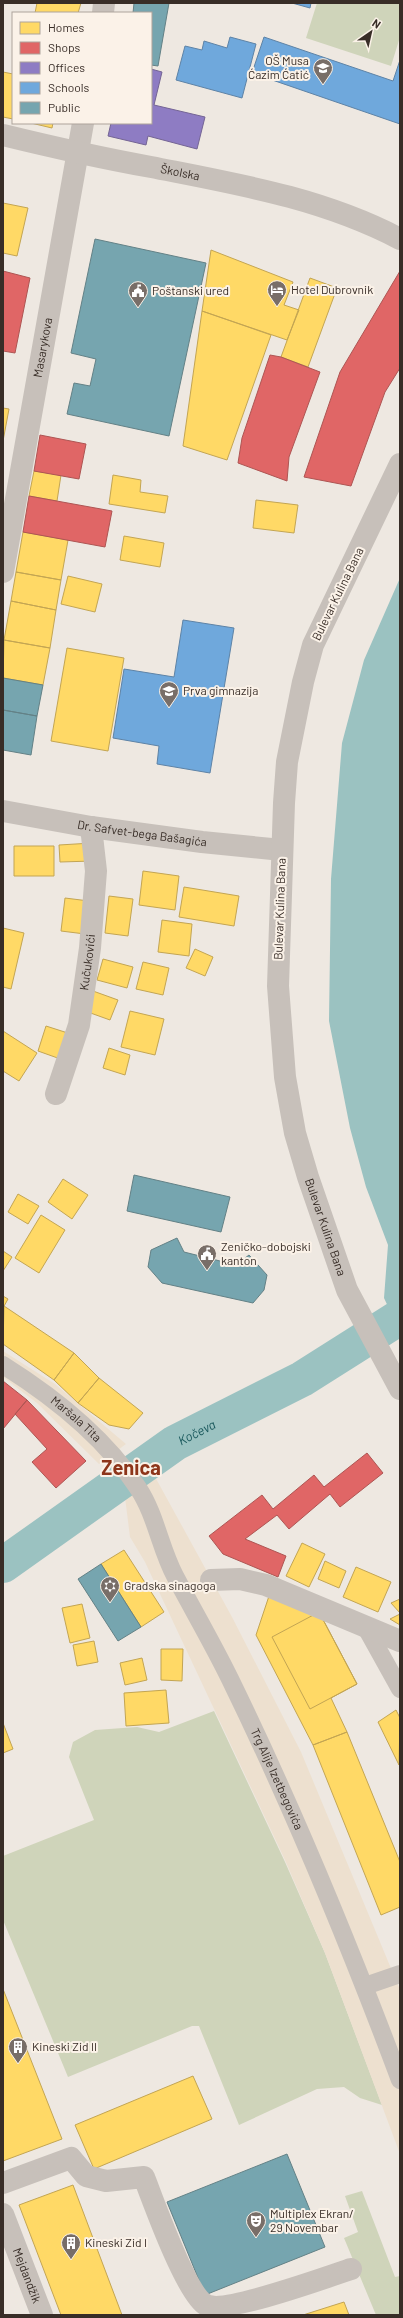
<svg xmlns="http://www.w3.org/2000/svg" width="403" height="2318" font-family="Barlow,sans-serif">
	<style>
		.green { fill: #cfd4ba }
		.plaza { fill: #ede0cf }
		.water { fill: #9bc2c1 }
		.homes { fill: #ffd966; stroke: #c3a553 }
		.shops { fill: #e06666; stroke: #ae5553 }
		.offices { fill: #8e7cc3; stroke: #746494 }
		.schools { fill: #6fa8dc; stroke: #5e83a6 }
		.public { fill: #76a5af; stroke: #638186 }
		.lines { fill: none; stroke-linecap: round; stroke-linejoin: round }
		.river { stroke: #9bc2c1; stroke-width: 36 }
		.pedestrian { stroke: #c7c0ba; stroke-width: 18 }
		.minor { stroke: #c7c0ba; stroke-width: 22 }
		.tertiary { stroke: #c7c0ba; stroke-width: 22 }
		.labels { text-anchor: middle; stroke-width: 4; stroke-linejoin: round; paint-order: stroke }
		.poi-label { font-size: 12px; fill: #382d27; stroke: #fbf2e8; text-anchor: start }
		.street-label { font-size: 12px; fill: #382d27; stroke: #fbf2e8 }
		.water-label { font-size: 13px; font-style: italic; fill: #1a595d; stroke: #fbf2e8 }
		.town-label { font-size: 20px; font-weight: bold; fill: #8d351a; stroke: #fbf2e8 }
	</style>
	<rect width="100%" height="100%" fill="#eee8e1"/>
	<path class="green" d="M317,3H400V37L391,66L306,38Z
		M214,1711L285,1862L325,1953L382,2105L360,2098L344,2087L317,2089L239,2125L199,2026H192L68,2077L3,1920V1856L94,1820L69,1757L73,1742L95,1730L137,1727L159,1732Z
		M362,2191L395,2277L400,2276V2315H376L344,2238L358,2232L345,2196Z"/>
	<path class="plaza" d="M3,1351L55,1384L126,1444L99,1464L37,1403L3,1377Z
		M154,1475L232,1617L301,1752L400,1990V2154L325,1953L285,1860L145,1562L130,1537L125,1497Z"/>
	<path class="water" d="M400,578V1332L384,1298L388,1245L366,1187L350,1128L329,1021L331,879L342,743L364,660Z"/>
	<path class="homes" d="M37,3H81L78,13H35Z
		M3,72L13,74V119L3,117Z
		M31,123H53L52,128Z
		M3,203L28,208L17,256L3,253Z
		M211,250L293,282L284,305L299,310L287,340L202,311Z
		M310,278L337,288L308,367L281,357Z
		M202,311L271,335L227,460L183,446Z
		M3,408L9,409L3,441Z
		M34,471L61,475L57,501L29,496Z
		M113,475L141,480L140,492L168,496L165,513L109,504Z
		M256,500L298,505L294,533L253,528Z
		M23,532L68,540L61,580L16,572Z
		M124,536L164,543L160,567L120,560Z
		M16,572L61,580L56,610L11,601Z
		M68,576L102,584L95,612L61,604Z
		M11,601L56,610L50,648L4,640Z
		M4,640L50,648L43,685L3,678Z
		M67,648L124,658L108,751L51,741Z
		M92,843L93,861L60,862L59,845Z
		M14,846H54V876H14Z
		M143,871L179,876L175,910L139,905Z
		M184,887L239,896L234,926L179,917Z
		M109,896L133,899L128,936L105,933Z
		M65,898L89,901L85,934L61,931Z
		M162,920L192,924L189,956L158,952Z
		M3,928L24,933L11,989L3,987Z
		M195,949L213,957L205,976L186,968Z
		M103,959L133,967L127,988L97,980Z
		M143,962L169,968L163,995L136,989Z
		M93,991L118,1000L110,1020L85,1011Z
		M130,1011L164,1019L155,1055L121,1047Z
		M46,1026L74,1035L66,1061L38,1051Z
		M3,1031L37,1053L19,1081L3,1071Z
		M109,1048L130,1055L125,1075L103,1068Z
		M63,1179L88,1195L72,1219L48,1202Z
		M18,1194L39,1206L28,1224L8,1212Z
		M41,1215L65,1230L39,1273L15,1258Z
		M3,1251L12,1257L3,1271Z
		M3,1296L8,1299L3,1308Z
		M4,1306L74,1353L54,1380L3,1344Z
		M74,1353L99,1378L78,1403L54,1380Z
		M99,1378L143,1413L129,1429L109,1425L78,1403Z
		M302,1543L325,1554L309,1587L286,1576Z
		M124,1550L164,1612L141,1627L101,1564Z
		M325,1561L346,1571L339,1588L318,1579Z
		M356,1567L391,1582L378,1612L343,1597Z
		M269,1596L319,1612L357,1684L331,1698L347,1732L313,1745L256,1635Z
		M400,1599V1613L391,1603Z
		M82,1604L90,1638L70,1643L62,1608Z
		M319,1612L357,1684L310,1709L272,1637Z
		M400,1614V1625L390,1619Z
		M94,1641L98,1662L77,1666L73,1645Z
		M161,1649H183L182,1681L161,1680Z
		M142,1658L147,1680L125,1685L120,1663Z
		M166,1690L169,1723L126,1726L124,1693Z
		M396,1710L400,1718L399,1765L378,1722Z
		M3,1723L13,1749L3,1753Z
		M347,1732L400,1862V1907L381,1915L313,1745Z
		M3,1989L62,2139L3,2161Z
		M193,2076L212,2119L94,2169L75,2125Z
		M73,2185L122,2315H61L19,2205Z
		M344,2302L349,2315H303Z"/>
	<path class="shops" d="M3,271L30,278L15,353L3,351Z
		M400,271V368L385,392L351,486L304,477L340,372Z
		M270,355L281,357L320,372L289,457L287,481L238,463L242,438Z
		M40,435L86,444L79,479L34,471Z
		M29,496L112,511L105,547L23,532Z
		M3,1381L27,1400L3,1429Z
		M27,1400L86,1461L56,1488L32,1462L47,1449L15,1414Z
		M367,1453L383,1473L340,1507L330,1494L289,1529L277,1515L245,1539L286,1556L278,1577L223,1554L209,1536L262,1495L273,1509L314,1475L324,1487Z"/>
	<path class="offices" d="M151,69L162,72L154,105L205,117L197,149L148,136L146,145L108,136L111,123H151Z"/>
	<path class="schools" d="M292,3H311L310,8Z
		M230,37L256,44L242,98L176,80L185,46L202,50L204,41L227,48Z
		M264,37L393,81L400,60V124L252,73Z
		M183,620L234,628L210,773L157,764L159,746L113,738L124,669L174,677Z"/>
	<path class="public" d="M134,3H169L158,66L151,65V13H133Z
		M95,239L206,263L169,436L67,414L74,383L90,386L96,359L71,353Z
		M3,678L43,685L37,716L3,710Z
		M3,710L37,716L31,755L3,750Z
		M134,1175L230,1197L221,1232L127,1211Z
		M177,1238L184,1252L236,1265L249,1255L267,1275L264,1290L253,1303L162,1283L148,1267L151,1250Z
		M101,1564L141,1627L118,1641L78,1579Z
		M287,2154L325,2247L205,2295L167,2202Z"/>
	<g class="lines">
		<path class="river" id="s1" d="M3,1565L175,1443L302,1379L400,1317"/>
		<g class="pedestrian">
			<path id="s2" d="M3,1365C54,1397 104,1436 138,1488C156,1515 160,1548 175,1576C193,1610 213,1644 230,1679C294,1810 349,1944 400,2080"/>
			<path d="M365,1626L400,1689"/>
			<path d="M365,1986L400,1974"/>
		</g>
		<g class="minor">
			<path d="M103,13L104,3"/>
			<path id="s3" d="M3,572L83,123"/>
			<path id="s4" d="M3,811L91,827L202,842L282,850"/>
			<path id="s5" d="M56,1094L79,1025L90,948L96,871L91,827"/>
			<path d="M211,1580L240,1579L266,1585L400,1641"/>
			<path d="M3,2183L71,2158L86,2176L106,2181L144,2177C153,2201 187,2295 206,2305C225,2314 327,2277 351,2269"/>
			<path id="s6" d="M3,2214L42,2315"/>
		</g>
		<g class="tertiary">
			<path id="s7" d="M3,135C52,147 101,158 151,167C237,184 322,198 400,239"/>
			<path id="s8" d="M400,464L313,645L303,682L287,762L284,803L278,986L285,1077L295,1133L308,1177L347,1290L400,1389"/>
		</g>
	</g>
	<defs>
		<g id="school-pin" transform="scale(1)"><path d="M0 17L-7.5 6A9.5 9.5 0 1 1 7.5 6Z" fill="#786e68" stroke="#fbf2e8"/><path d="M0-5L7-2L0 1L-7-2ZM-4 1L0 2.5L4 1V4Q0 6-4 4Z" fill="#fff"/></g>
		<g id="hotel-pin" transform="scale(1)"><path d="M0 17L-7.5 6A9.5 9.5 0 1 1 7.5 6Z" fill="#786e68" stroke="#fbf2e8"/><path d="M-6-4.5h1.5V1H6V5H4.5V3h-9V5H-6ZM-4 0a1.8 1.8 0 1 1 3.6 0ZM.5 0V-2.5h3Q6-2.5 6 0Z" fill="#fff"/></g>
		<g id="civic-pin" transform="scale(1)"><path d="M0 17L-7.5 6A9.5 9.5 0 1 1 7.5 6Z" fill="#786e68" stroke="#fbf2e8"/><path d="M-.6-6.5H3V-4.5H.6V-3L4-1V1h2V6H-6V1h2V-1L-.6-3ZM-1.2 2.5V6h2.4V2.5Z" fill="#fff"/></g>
		<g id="synagogue-pin" transform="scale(1)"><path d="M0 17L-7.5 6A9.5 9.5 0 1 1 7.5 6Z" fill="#786e68" stroke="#fbf2e8"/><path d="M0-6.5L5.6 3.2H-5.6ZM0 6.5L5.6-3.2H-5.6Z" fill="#fff"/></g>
		<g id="building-pin" transform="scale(1)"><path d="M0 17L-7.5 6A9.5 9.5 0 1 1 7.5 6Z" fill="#786e68" stroke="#fbf2e8"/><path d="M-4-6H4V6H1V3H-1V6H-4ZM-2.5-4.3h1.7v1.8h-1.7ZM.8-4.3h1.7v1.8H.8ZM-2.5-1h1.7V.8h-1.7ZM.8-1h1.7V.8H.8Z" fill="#fff"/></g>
		<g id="theatre-pin" transform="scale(1)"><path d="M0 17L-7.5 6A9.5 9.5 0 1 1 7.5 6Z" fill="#786e68" stroke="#fbf2e8"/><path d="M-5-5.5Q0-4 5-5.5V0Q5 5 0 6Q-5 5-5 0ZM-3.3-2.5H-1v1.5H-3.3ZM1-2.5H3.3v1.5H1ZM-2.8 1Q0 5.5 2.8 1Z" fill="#fff"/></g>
	</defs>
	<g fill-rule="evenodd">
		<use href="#school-pin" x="323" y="68"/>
		<use href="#hotel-pin" x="277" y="290"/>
		<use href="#civic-pin" x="138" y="291"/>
		<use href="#school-pin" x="169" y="691"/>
		<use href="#civic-pin" x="207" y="1254"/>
		<use href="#synagogue-pin" x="110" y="1586"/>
		<use href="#building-pin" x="18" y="2047"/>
		<use href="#theatre-pin" x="256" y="2221"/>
		<use href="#building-pin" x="71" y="2243"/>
	</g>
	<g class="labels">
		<g class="poi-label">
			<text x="309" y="65" text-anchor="end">OŠ Musa<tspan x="309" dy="14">Ćazim Ćatić</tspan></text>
			<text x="291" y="294">Hotel Dubrovnik</text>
			<text x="152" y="295">Poštanski ured</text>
			<text x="183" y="695">Prva gimnazija</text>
			<text x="221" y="1251">Zeničko-dobojski<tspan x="221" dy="14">kanton</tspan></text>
			<text x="124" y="1590">Gradska sinagoga</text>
			<text x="32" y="2051">Kineski Zid II</text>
			<text x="270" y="2218">Multiplex Ekran/<tspan x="270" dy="14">29 Novembar</tspan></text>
			<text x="85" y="2247">Kineski Zid I</text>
		</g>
		<g class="street-label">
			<text dy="4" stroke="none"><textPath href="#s7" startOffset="181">Školska</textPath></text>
			<text dy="4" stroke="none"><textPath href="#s3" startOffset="228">Masarykova</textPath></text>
			<text transform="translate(338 594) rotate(-64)" y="4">Bulevar Kulina Bana</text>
			<text dy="4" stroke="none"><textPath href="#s4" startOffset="141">Dr. Safvet-bega Bašagića</textPath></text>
			<text transform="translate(280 909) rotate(-88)" y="4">Bulevar Kulina Bana</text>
			<text dy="4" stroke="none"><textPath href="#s5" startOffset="136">Kučukovići</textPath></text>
			<text dy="4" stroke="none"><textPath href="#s8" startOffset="792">Bulevar Kulina Bana</textPath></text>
			<text dy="4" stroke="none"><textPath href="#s2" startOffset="91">Maršala Tita</textPath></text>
			<text dy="4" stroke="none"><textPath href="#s2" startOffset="507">Trg Alije Izetbegovića</textPath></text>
			<text dy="4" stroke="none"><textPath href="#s6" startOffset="66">Mejdandžik</textPath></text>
		</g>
		<g class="water-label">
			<text dy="5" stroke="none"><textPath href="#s1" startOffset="235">Kočeva</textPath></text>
		</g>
		<g class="town-label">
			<text x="131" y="1475">Zenica</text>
		</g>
	</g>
	<rect width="403" height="2318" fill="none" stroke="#382d27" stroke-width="8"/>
	<rect x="12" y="12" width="140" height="112" fill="#fbf2e8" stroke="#ada39b"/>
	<rect x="20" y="22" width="20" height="12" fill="#ffd966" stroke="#ada39b"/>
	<text x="48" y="32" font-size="12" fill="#382d27">Homes</text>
	<rect x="20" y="42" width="20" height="12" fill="#e06666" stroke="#ada39b"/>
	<text x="48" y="52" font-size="12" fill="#382d27">Shops</text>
	<rect x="20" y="62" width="20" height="12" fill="#8e7cc3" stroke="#ada39b"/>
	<text x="48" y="72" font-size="12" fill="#382d27">Offices</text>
	<rect x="20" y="82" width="20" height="12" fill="#6fa8dc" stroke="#ada39b"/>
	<text x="48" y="92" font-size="12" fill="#382d27">Schools</text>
	<rect x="20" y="102" width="20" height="12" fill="#76a5af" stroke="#ada39b"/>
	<text x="48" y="112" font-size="12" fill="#382d27">Public</text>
	<g transform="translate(371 32) rotate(34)" stroke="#fbf2e8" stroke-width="3" paint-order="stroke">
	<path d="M0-3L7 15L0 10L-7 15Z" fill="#382d27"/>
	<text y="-6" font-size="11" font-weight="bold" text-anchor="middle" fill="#382d27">N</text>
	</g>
</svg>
